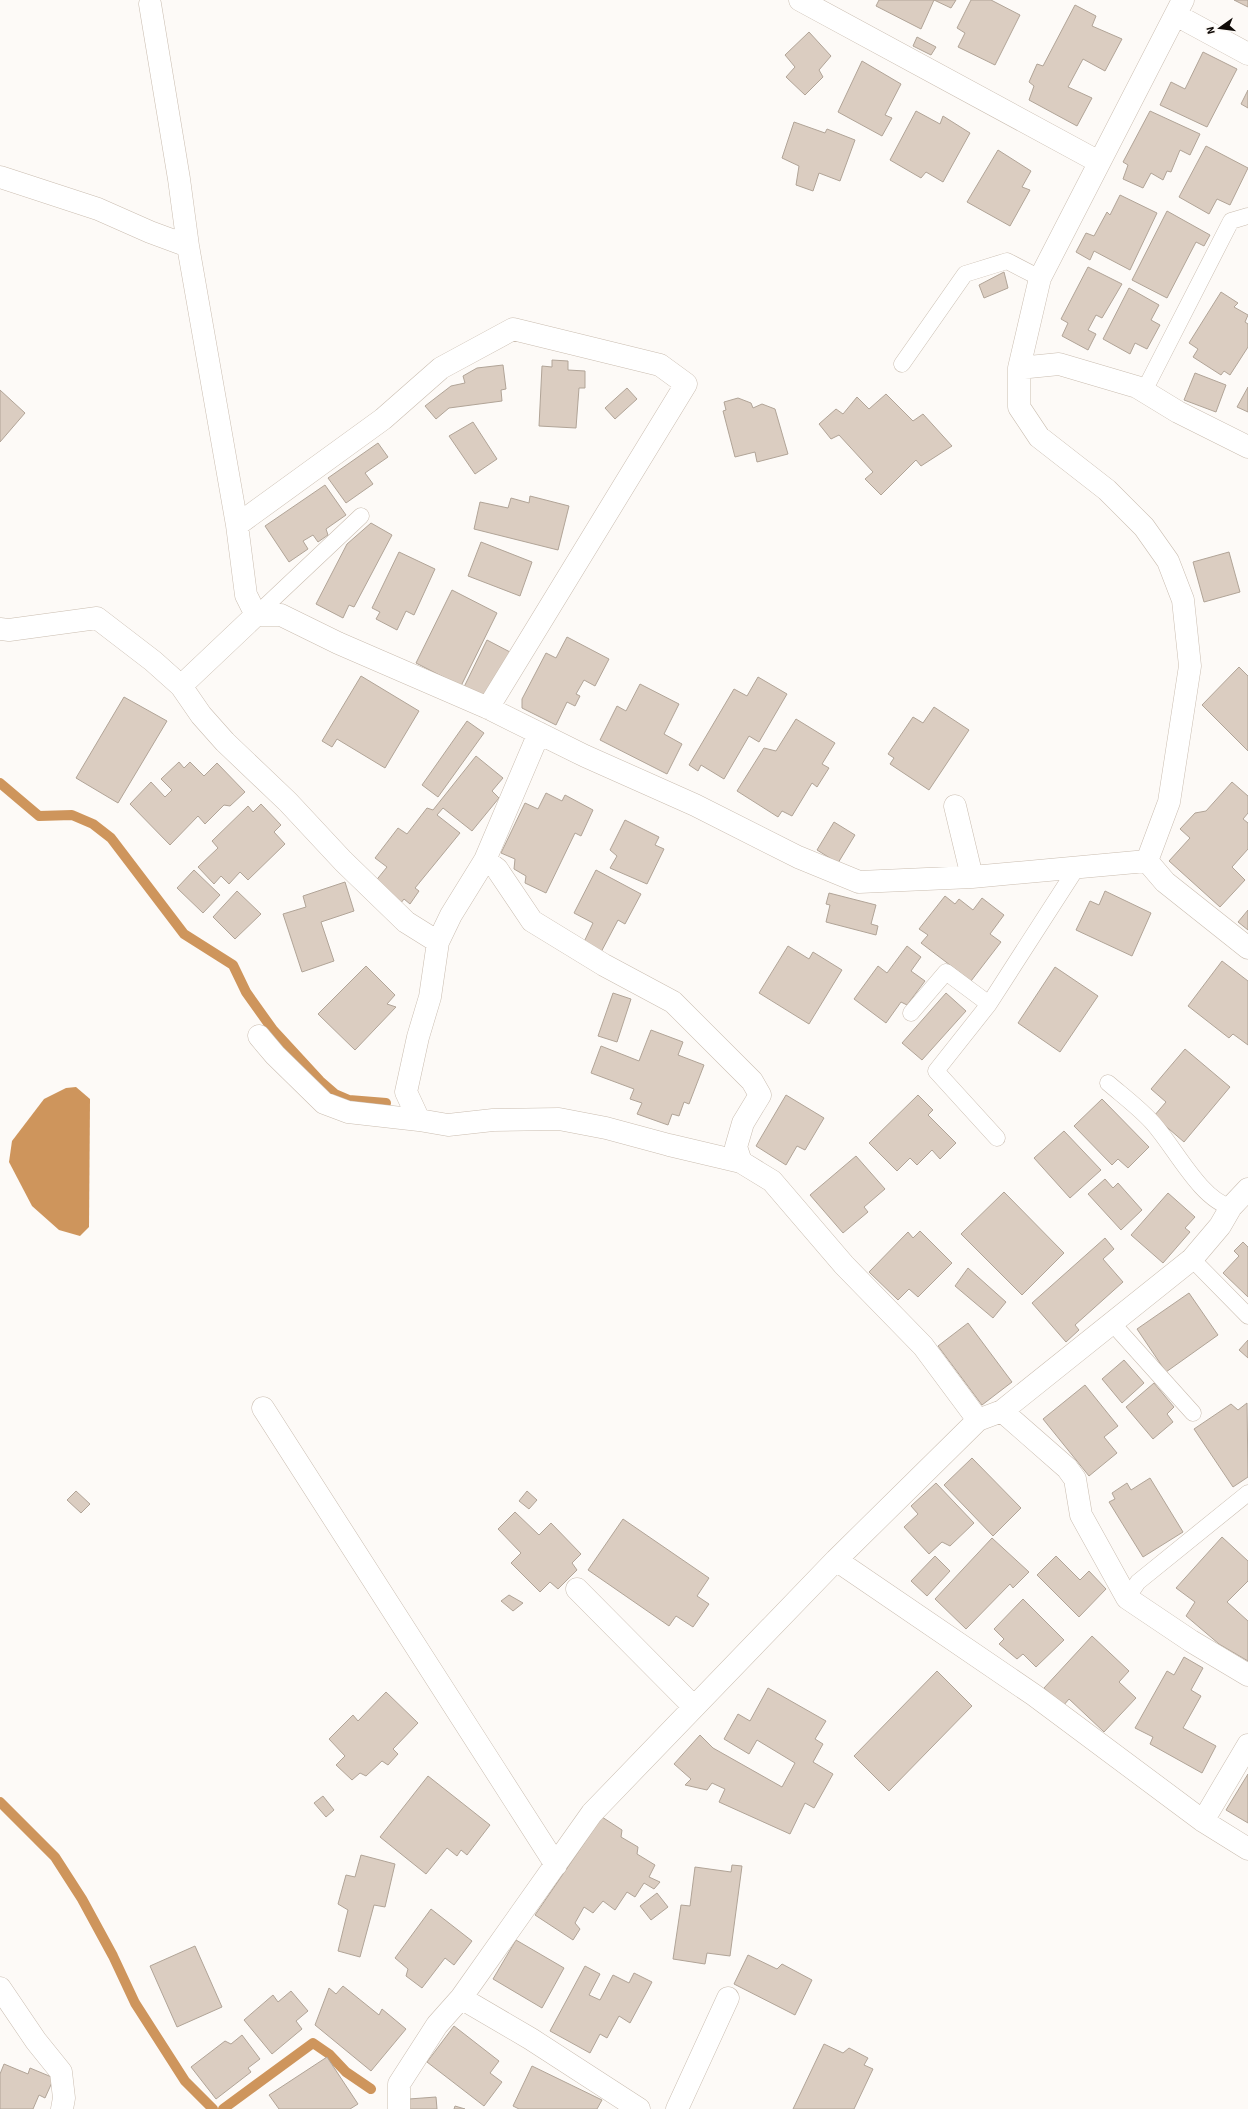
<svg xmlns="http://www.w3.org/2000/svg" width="1248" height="2109" font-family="'Source Sans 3',sans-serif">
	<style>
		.water { fill: #ce955c }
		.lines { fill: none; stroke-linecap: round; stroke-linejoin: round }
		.stream { stroke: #ce955c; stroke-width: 10 }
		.building { fill: #dbcdc1; stroke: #b1a497 }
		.lane-casing { stroke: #cabdb0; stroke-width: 17 }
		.street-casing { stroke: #cabdb0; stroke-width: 23 }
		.lane { stroke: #fff; stroke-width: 16 }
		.street { stroke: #fff; stroke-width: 22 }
	</style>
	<rect width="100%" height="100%" fill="#fdfaf7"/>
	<path class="water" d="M76,1087L90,1099L89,1227L80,1236L59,1230L32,1206L9,1162L12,1141L44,1099L66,1088Z"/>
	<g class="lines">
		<path class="stream" d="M0,783L39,816L72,815L93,824L111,838L184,934L233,965L246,992L273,1030L320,1081L335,1094L349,1100L386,1103
			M0,1802L55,1857L82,1899L113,1956L135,2003L185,2081L213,2109
			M223,2109L313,2043L329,2054L346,2072L371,2089"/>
	</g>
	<path class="building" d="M879,0H956L951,8L934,0L921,29L876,6Z
		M971,0H991L1020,15L995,65L958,47L965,33L957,28Z
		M1234,0H1248V7Z
		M1075,5L1096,16L1092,26L1122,39L1105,71L1083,59L1068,87L1092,98L1077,126L1029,100L1034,86L1029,82L1037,64L1043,66Z
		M809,32L831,56L819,70L823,77L805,95L786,77L795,67L785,55Z
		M917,37L936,47L931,55L913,46Z
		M1203,52L1237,69L1207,127L1160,105L1171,82L1185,89Z
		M862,61L901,84L885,115L892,118L882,136L838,112Z
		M1248,90V108L1241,104Z
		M916,111L940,124L943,116L970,133L943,182L926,172L921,178L890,160Z
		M1150,111L1200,134L1190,155L1180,150L1171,172L1167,171L1163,180L1151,173L1143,188L1123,179L1128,165L1123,162Z
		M794,122L825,133L827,129L855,140L840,181L819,173L813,191L796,185L799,166L782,158Z
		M1206,146L1248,168L1230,205L1217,199L1209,214L1179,197Z
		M998,150L1031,171L1022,187L1030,190L1010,226L967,202Z
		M1120,195L1157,213L1130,270L1094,251L1090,260L1076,252L1086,233L1094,236L1107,212L1110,215Z
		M1167,211L1210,235L1204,246L1196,242L1167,298L1132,280Z
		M1088,267L1122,284L1102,318L1096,315L1088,330L1096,334L1088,350L1062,336L1068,323L1061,319Z
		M1004,272L1008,288L984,298L979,285Z
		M1129,288L1159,305L1151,320L1160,325L1147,349L1135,343L1130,354L1103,339Z
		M1221,292L1238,303L1234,307L1248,315L1245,322L1248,324V347L1230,375L1224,371L1221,375L1193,357L1198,349L1189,343Z
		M552,360L568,361V370L585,371V388H579L576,428L539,426L542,366L552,367Z
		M503,365L506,389L501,390L502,401L449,408L436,419L425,406L451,386L465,383L463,376L477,368Z
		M1195,373L1226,385L1216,412L1184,400Z
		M1248,387V412L1237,407Z
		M627,388L637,399L615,419L605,408Z
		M0,390L25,413L0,442Z
		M886,394L913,421L923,414L952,446L921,466L916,460L881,495L865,479L873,472L839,435L831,439L819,424L836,409L843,414L857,397L869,409Z
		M738,398L751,403L753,408L762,404L775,409L788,454L757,462L755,452L735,457L723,411L726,410L724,402Z
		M473,422L497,459L475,474L449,436Z
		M378,443L388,457L365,473L373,484L346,503L328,478Z
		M325,485L346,515L326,529L328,535L318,542L313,535L303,541L308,549L289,562L265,526Z
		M530,496L569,506L558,550L474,529L480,502L508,508L511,498L529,503Z
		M371,523L392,535L354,607L349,605L343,618L316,604L347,544Z
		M481,542L532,562L520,596L468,576Z
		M399,552L435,569L414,615L406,611L397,630L376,619L380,612L372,608Z
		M1229,552L1240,592L1204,602L1193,562Z
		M452,590L497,613L461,686L416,663Z
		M567,637L609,659L595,686L584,680L576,694L580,696L575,706L567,702L556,725L522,708V699L546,653L556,658Z
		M487,640L510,652L487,699L464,687Z
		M1239,667L1248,676V751L1202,705Z
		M361,676L419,711L385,768L337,739L332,747L322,741Z
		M758,677L787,694L759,742L749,736L724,779L701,765L698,771L689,765L734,689L747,696Z
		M640,684L679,704L664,734L682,744L667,774L600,740L617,706L626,711Z
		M124,697L167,721L118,803L76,778Z
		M934,707L969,730L929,790L890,764L894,758L888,754L913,717L923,723Z
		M796,719L835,743L822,764L829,768L817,787L812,783L792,816L782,811L778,817L737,791L764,748L776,751Z
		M467,721L484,733L438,797L422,785Z
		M476,756L503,778L492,791L499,798L472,831L443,808L437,815L460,833L415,888L419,891L410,904L404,899L400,904L374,883L387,867L375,858L398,828L407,834L427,808L433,810Z
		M179,762L184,768L190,762L204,776L217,763L245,792L230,806L224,805L205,824L198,816L170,845L130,804L151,782L165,797L172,790L161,779Z
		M1232,782L1248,796V813L1243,819L1248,823V849L1232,867L1245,880L1220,907L1169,861L1190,838L1180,829L1195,813L1206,811Z
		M546,793L562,801L565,795L593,810L581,836L575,833L546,893L525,883L526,876L514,869L515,859L501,853L525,803L538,809Z
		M261,804L281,825L274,832L285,844L248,880L240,872L229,884L221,876L214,884L198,867L218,848L212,841L248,806L253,812Z
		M625,820L659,837L655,845L664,849L647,884L610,868L617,856L610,850Z
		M834,822L855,835L838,863L817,850Z
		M194,870L220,895L203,913L177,888Z
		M596,870L641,894L625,924L618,920L600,954L583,944L593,923L574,913Z
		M345,882L354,911L321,922L334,961L302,972L283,914L306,907L303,896Z
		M237,891L261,914L235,939L213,917Z
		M1105,891L1151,913L1132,956L1076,930L1090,901L1099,905Z
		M829,893L876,905L871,924L878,926L876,935L826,922L830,905L826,904Z
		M945,896L955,904L959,899L973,910L982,898L1004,915L990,934L1001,942L971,981L921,943L928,935L919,929Z
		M1248,910V930L1238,922Z
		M788,946L809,959L813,952L842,970L809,1024L759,993Z
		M907,946L921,957L911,971L925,981L907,1005L901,1002L886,1023L854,999L878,966L887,973Z
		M1222,961L1248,981V1045L1233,1034L1229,1038L1188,1006Z
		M366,966L395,995L387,1004L396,1007L355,1050L318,1014Z
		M1055,967L1098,996L1060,1052L1018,1023Z
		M613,993L631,999L617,1042L598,1036Z
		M946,993L966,1011L922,1060L902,1043Z
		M651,1030L683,1042L678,1055L704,1065L689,1104L684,1102L679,1116L672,1114L668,1125L637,1114L642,1103L630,1099L634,1089L591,1073L601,1046L639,1061Z
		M1185,1049L1230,1087L1184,1142L1154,1116L1166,1102L1151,1089Z
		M786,1095L824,1118L805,1150L797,1146L786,1165L756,1146Z
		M918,1095L933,1110L928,1115L956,1143L940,1159L932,1150L917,1165L910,1158L897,1171L869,1143Z
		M1102,1099L1149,1147L1128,1168L1118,1159L1112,1165L1074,1126Z
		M1064,1131L1101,1170L1070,1198L1034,1158Z
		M856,1156L885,1189L864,1207L868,1212L843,1233L810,1195Z
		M1105,1179L1113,1188L1118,1183L1142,1210L1121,1230L1088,1194Z
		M1004,1192L1064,1253L1022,1295L961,1234Z
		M1168,1193L1195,1217L1185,1228L1190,1232L1163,1263L1131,1235Z
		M920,1231L952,1263L918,1297L909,1289L898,1300L869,1272L908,1232L913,1238Z
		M1105,1238L1114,1249L1103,1259L1123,1282L1075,1325L1079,1330L1066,1342L1032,1303Z
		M1243,1242L1248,1247V1297L1223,1273L1239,1256L1234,1251Z
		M968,1268L1006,1302L993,1318L955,1286Z
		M1189,1293L1218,1335L1166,1372L1137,1329Z
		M968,1323L1012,1382L982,1405L938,1346Z
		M1248,1340V1358L1239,1350Z
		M1124,1360L1144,1383L1122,1403L1102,1379Z
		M1154,1383L1174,1407L1167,1414L1173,1422L1153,1439L1126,1407Z
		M1085,1385L1118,1426L1104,1437L1117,1453L1089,1476L1043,1419Z
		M1247,1403L1248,1477L1233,1487L1194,1429L1231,1404L1238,1410Z
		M972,1458L1021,1508L993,1536L944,1485Z
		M1150,1478L1183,1532L1143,1557L1109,1502L1115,1499L1112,1493L1127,1483L1131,1490Z
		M936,1483L974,1523L950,1546L942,1542L929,1554L904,1527L918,1514L911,1506Z
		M76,1491L90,1504L81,1513L67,1500Z
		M527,1491L537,1500L529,1509L519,1501Z
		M515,1512L539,1535L551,1523L581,1554L572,1563L577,1570L558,1589L550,1582L540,1592L511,1563L521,1553L498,1529Z
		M623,1519L709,1578L697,1596L709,1604L693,1627L676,1616L669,1626L588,1570Z
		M1222,1537L1248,1561V1581L1227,1602L1248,1621V1661L1219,1644L1186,1616L1195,1602L1176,1588Z
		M992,1538L1029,1572L1013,1588L1010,1584L966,1629L935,1599Z
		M935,1556L950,1571L927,1596L911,1581Z
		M1056,1556L1080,1580L1089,1571L1106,1589L1079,1617L1037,1575Z
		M509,1595L523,1603L513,1611L501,1601Z
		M1023,1599L1064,1640L1036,1667L1023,1654L1017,1659L999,1644L1004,1639L994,1629Z
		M1092,1636L1129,1671L1119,1682L1136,1698L1104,1732L1069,1699L1063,1706L1044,1688Z
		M1184,1657L1203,1668L1191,1690L1201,1696L1183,1728L1216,1746L1202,1773L1150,1744L1153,1737L1135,1728L1167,1671L1174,1675Z
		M937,1671L972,1706L889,1791L854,1756Z
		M768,1688L826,1721L815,1739L823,1744L813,1762L833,1774L814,1808L805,1803L790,1834L719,1802L725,1789L712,1783L707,1790L685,1785L691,1779L674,1764L700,1735L713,1748L782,1787L795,1763L757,1740L749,1754L724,1739L738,1714L750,1721Z
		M386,1692L418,1723L393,1749L398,1754L388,1765L382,1761L366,1776L360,1773L352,1780L336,1765L345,1756L329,1739L353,1715L358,1721Z
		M1248,1774V1823L1226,1810Z
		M428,1776L490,1825L467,1855L461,1850L457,1856L447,1848L426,1874L380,1837Z
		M323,1796L334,1810L326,1817L314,1803Z
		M602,1817L622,1830L621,1837L638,1847L637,1854L655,1865L649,1877L660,1882L654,1889L644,1883L635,1897L627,1892L615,1910L603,1901L593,1913L584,1907L575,1923L580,1929L573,1940L535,1915Z
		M361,1855L395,1864L385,1907L374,1905L360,1957L338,1951L348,1910L338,1904L346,1875L355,1877Z
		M732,1865L742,1866L730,1956L707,1953L705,1964L673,1959L681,1905L690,1906L695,1867L731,1872Z
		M657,1893L668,1907L651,1920L640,1906Z
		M431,1909L472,1941L454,1965L445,1958L422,1988L406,1976L408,1969L395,1958Z
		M516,1940L564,1968L542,2008L493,1979Z
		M195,1946L222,2007L177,2027L150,1966Z
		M748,1955L777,1969L782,1964L812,1980L795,2015L734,1984Z
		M585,1966L600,1974L589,1995L600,2000L613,1975L629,1983L634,1973L652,1982L630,2023L619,2016L607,2038L600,2034L590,2053L550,2031Z
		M343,1986L379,2015L382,2009L406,2029L371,2071L315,2025L329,1988L336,1994Z
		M291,1991L308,2011L296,2021L302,2029L272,2054L244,2020L273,1995L278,2002Z
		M454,2026L499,2061L490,2073L502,2082L484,2106L427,2062Z
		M242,2035L260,2059L248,2068L251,2072L216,2099L191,2067L225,2041L231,2044Z
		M824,2044L843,2053L849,2048L868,2058L864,2065L873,2069L854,2109H793Z
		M327,2057L358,2104L350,2109H279L269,2095Z
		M4,2064L28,2074L30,2068L54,2078L45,2098L39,2095L33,2109H0V2074Z
		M532,2066L602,2100L597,2109H519L513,2106Z
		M436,2097L437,2109H409V2099Z
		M455,2106L465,2109H454Z"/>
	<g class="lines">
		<g class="lane-casing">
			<path id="lane" d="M902,364L965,274L1007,261L1040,278
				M1144,391L1231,221L1248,216
				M256,615L361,516
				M911,1013L946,972L989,1004
				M1108,1083C1122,1095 1138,1107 1151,1121C1173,1144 1200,1200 1231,1207
				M997,1138L936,1071L989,1004L1076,869
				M1192,1259L1248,1316
				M1113,1324L1193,1413
				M1127,1598L1138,1582L1248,1493"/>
		</g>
		<g class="street-casing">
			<path id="street" d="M800,0L1099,162
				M150,4L179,179L188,246
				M1176,15L1248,54
				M0,177L98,209L150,232L188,246L237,525L246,595L256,615
				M1019,368L1059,364L1137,387L1178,412L1248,447
				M237,525L383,419L441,368L513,329L660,365L686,384L488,708
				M0,629L9,630L97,618L153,661L181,686L201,715L225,742L288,802L343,861L406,922L438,942L430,997L418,1037L406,1092L419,1120L448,1125L493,1120L559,1119L606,1128L669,1145L741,1162L772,1181L844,1265L923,1346L978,1420
				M181,686L256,615H281L338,643L488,708L585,756L695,805L798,857L859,882L972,877L1147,861
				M955,806L972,877
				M485,860L497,869L532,921L604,965L673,1002L752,1081L760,1095L743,1123L736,1147L741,1162
				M1147,861L1169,802L1190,666L1183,600L1168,561L1144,527L1107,490L1039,437L1019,407V368L1040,278L1183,0
				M1147,861L1165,882L1248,948
				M438,942L451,915L485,860L539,733
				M259,1036L275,1055L324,1103L348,1112L419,1120
				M263,1408L556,1865
				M1002,1411L1067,1468L1075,1479L1081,1515L1127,1598L1191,1641L1248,1675
				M836,1560L1034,1695L1203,1821L1248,1849
				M577,1589L694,1707
				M1203,1821L1248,1745
				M0,1988L36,2041L61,2072L64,2098L62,2109
				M461,1998L531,2039L639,2109
				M399,2109V2084L437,2025L461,1998L592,1813L836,1560L978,1420L1002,1411L1192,1259L1220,1226L1231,1207L1248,1189
				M677,2109L728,1998"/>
		</g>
		<use href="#lane" class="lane"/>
		<use href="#street" class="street"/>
	</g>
	<g transform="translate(1220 28) rotate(256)" stroke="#fdfaf7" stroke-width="3" paint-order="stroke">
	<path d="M0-3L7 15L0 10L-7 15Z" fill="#0f0a07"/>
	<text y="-6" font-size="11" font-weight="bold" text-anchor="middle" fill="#0f0a07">N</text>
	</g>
</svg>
